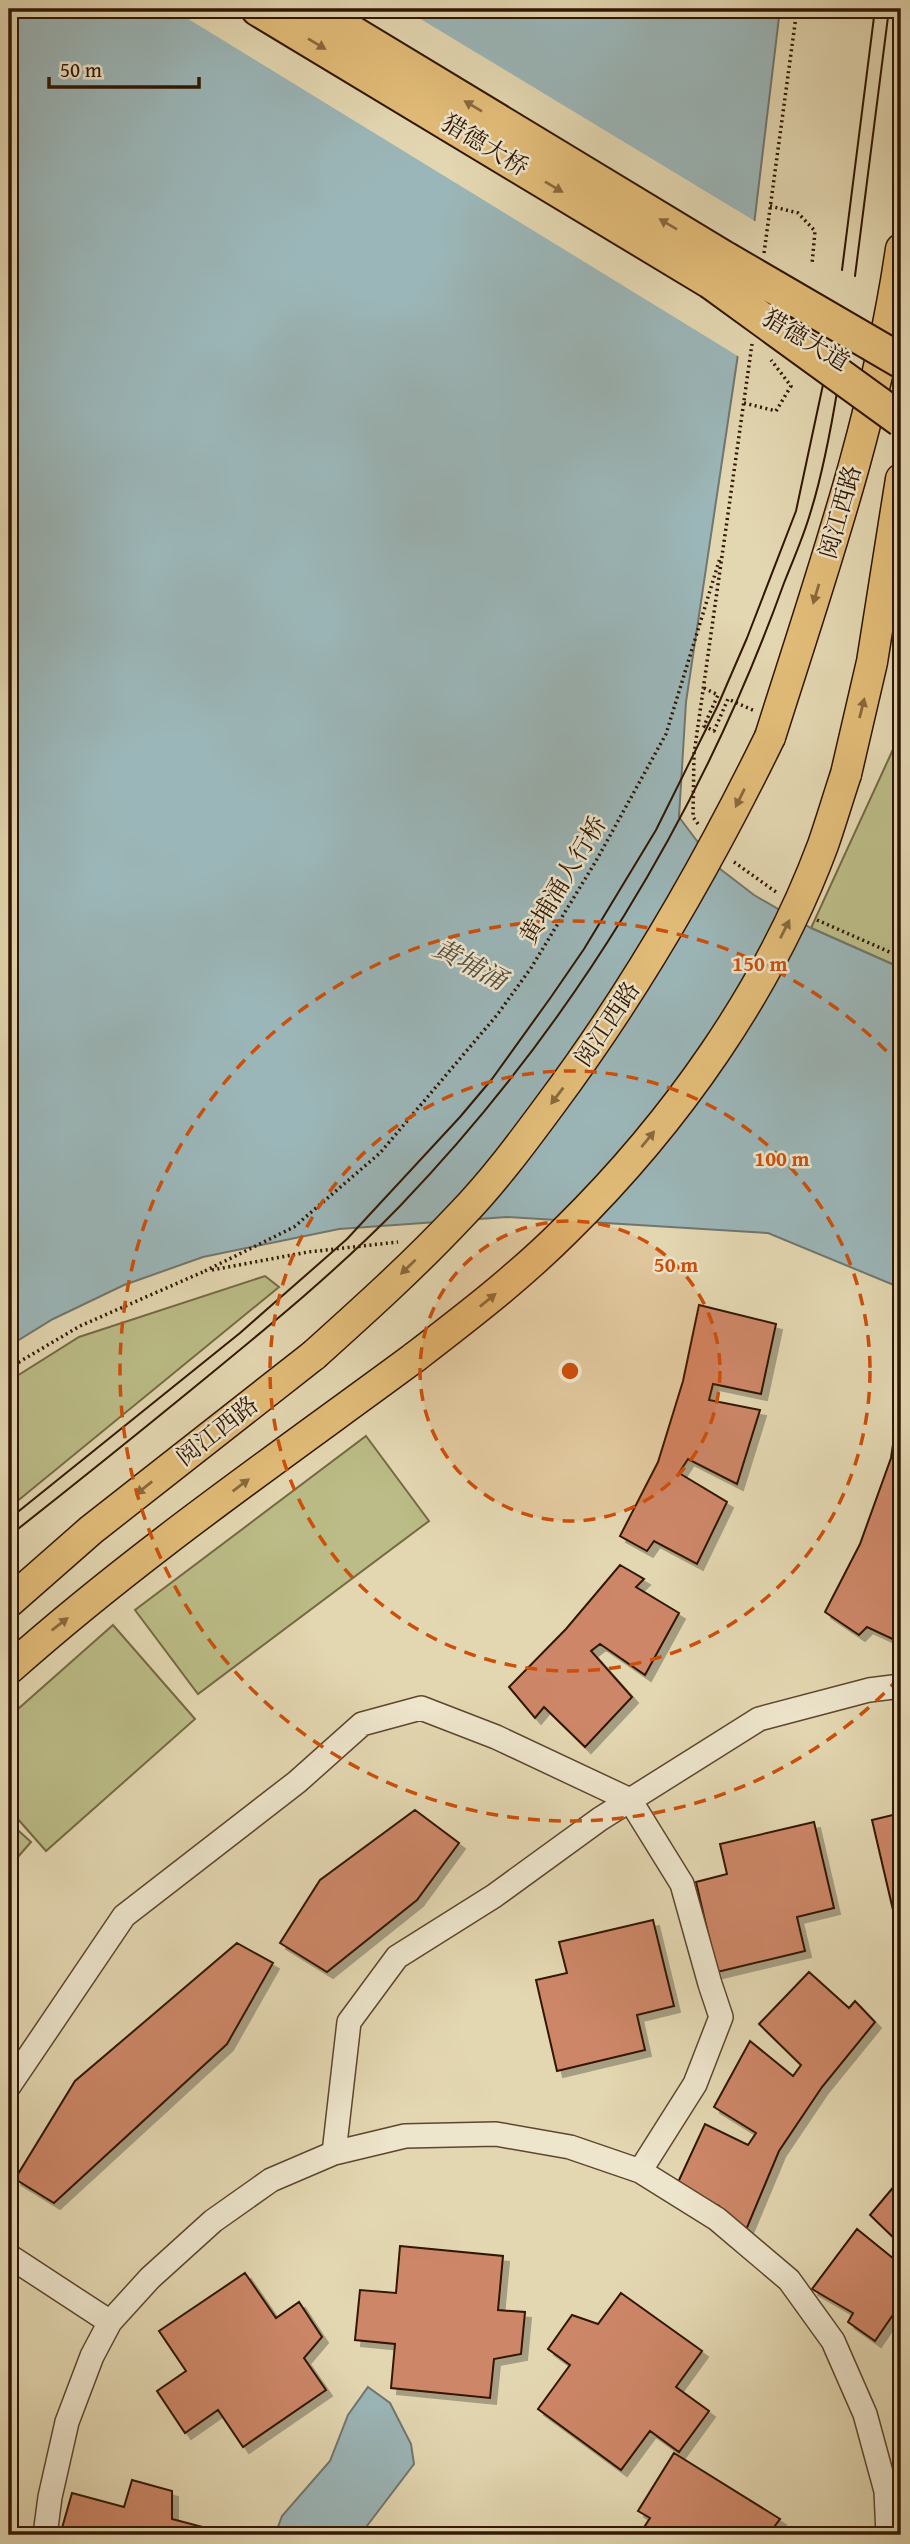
<svg xmlns="http://www.w3.org/2000/svg" width="910" height="2544" font-family="'Gentium Book Plus','Noto Serif SC',serif">
	<style>
		.green { fill: #bbbc87; stroke: #766944; stroke-width: 2 }
		.water { fill: #9bb6b8; stroke: #71766f; stroke-width: 2 }
		.pier { fill: #e3d7b1 }
		.building { fill: #cd8768; stroke: #311601; stroke-width: 2; filter: url(#shadow) }
		.lines { fill: none; stroke-linecap: round; stroke-linejoin: round }
		.minor-casing { stroke: #5e462d; stroke-width: 26 }
		.major-casing { stroke: #311601; stroke-width: 33 }
		.highway-casing { stroke: #311601; stroke-width: 37 }
		.path { stroke: #311601; stroke-width: 3.5; stroke-dasharray: 2 3.5; stroke-linecap: butt }
		.minor { stroke: #ede5cc; stroke-width: 23 }
		.major { stroke: #e2bc78; stroke-width: 30 }
		.highway { stroke: #e2bc78; stroke-width: 33 }
		.tram { stroke: #311601; stroke-width: 2 }
		.major-bridge-casing { stroke: #311601; stroke-width: 33; stroke-linecap: butt }
		.highway-bridge-casing { stroke: #311601; stroke-width: 37; stroke-linecap: butt }
		.major-bridge { stroke: #e2bc78; stroke-width: 30 }
		.highway-bridge { stroke: #e2bc78; stroke-width: 33 }
		.oneway { fill: #8a693c }
		.ring { fill: none; stroke: #cd4f0a; stroke-width: 3.5; stroke-dasharray: 12 9 }
		.labels { text-anchor: middle; stroke-width: 5; stroke-linejoin: round; paint-order: stroke }
		.street-label { font-size: 24px; fill: #311601; stroke: #ede5cc }
		.water-label { font-size: 26px; font-style: italic; fill: #564e41; stroke: #ede5cc }
		.centre { fill: #cd4f0a; stroke: #ede5cc; stroke-width: 3.5 }
		.ring-label { font-size: 21px; text-anchor: middle; font-weight: bold; fill: #cd4f0a; stroke: #ede5cc; stroke-width: 5; stroke-linejoin: round; paint-order: stroke }
	</style>
	<defs>
		<filter id="shadow"><feDropShadow dx="6" dy="6" stdDeviation="0" flood-color="#0004"/></filter>
	</defs>
	<rect width="100%" height="100%" fill="#e3d7b1"/>
	<filter id="stains"><feTurbulence type="fractalNoise" baseFrequency=".00286" numOctaves="4"/><feColorMatrix values="0 0 0 0 .2 0 0 0 0 .09 0 0 0 0 .02 0 0 0 .5 -.17"/></filter>
	<radialGradient id="worn" r=".72"><stop offset=".6" stop-color="#630" stop-opacity="0"/><stop offset="1" stop-color="#630" stop-opacity=".3"/></radialGradient>
	<path class="green" d="M901,732V968L811,928Z
		M265,1276L279,1287L9,1508V1381L79,1337Z
		M366,1436L429,1521L198,1694L135,1610Z
		M113,1625L195,1719L46,1851L9,1809V1717Z
		M9,1822L31,1842L9,1867Z"/>
	<path class="water" d="M9,9H780L740,341L686,702L679,817L715,865L754,895L811,928L901,968V1288L768,1233L507,1217L339,1229L203,1257L124,1285L53,1319L9,1346Z
		M368,2387L390,2403L411,2444L414,2464L360,2535H275L282,2516L330,2461L348,2415Z"/>
	<path class="pier" d="M172,9H404L758,223L741,358Z"/>
	<path class="building" d="M699,1305L776,1324L761,1394L713,1384L709,1400L760,1410L737,1484L688,1459L679,1473L727,1502L697,1564L654,1541L647,1551L620,1536L658,1462L683,1381Z
		M901,1391V1543L898,1541L893,1557L901,1561V1643L867,1627L859,1635L825,1612L860,1544L891,1458Z
		M620,1565L644,1579L636,1587L679,1613L645,1675L600,1644L591,1651L632,1697L585,1747L544,1707L535,1718L509,1687L566,1629Z
		M415,1810L459,1843L417,1900L327,1972L280,1943L320,1880Z
		M901,1813V1908L893,1910L872,1820Z
		M814,1822L834,1908L797,1917L805,1951L717,1972L696,1882L727,1874L720,1844Z
		M653,1920L674,2006L637,2015L645,2050L557,2071L536,1980L567,1973L559,1942Z
		M237,1943L273,1963L227,2044L54,2203L15,2179L75,2081Z
		M809,1972L849,2008L855,2001L875,2022L822,2087L779,2151L746,2230L716,2216L719,2206L674,2191L705,2124L748,2145L756,2133L714,2107L750,2041L793,2076L801,2065L759,2024Z
		M901,2178V2245L870,2215Z
		M857,2229L894,2259L901,2253V2303L875,2341L848,2322L853,2313L812,2289Z
		M400,2246L503,2256L498,2310L525,2312L521,2354L494,2359L490,2398L391,2388L395,2344L355,2340L360,2290L396,2293Z
		M245,2273L276,2318L299,2302L322,2337L304,2358L326,2390L243,2447L218,2410L185,2433L157,2391L186,2371L159,2331Z
		M621,2293L702,2351L676,2387L709,2411L679,2452L650,2431L621,2470L538,2409L570,2365L548,2349L572,2315L598,2324Z
		M674,2453L780,2519L768,2535H639L650,2518L638,2511Z
		M132,2480L172,2491V2519L210,2529L208,2535H60L72,2493L124,2507Z"/>
	<g class="lines">
		<g class="minor-casing">
			<path id="minor" d="M9,2086L124,1916L297,1782L362,1724L421,1708L496,1737L630,1800L682,1884L710,1984L721,2017L695,2084L640,2171
				M334,2153L349,2022L397,1957L494,1896L600,1819L759,1719L869,1690L901,1686
				M9,2256L110,2322
				M45,2535L50,2497L67,2422L92,2356L110,2322L150,2278L213,2221L271,2180L334,2153L405,2136L496,2134L570,2147L640,2171L717,2219L789,2280L833,2341L865,2414L886,2491L888,2535"/>
		</g>
		<g class="major-casing">
			<path id="major" d="M770,737C821,576 877,416 901,249
				M846,774L872,662L901,479
				M9,1602L91,1530L314,1355
				M9,1669C136,1556 278,1458 415,1357"/>
		</g>
		<g class="highway-casing">
			<path id="highway" d="M258,9L711,282
				M313,9L726,259"/>
		</g>
		<path class="path" d="M770,206L798,213L815,231L812,264
			M764,253L797,9
			M744,403L776,411L791,386L771,360
			M704,688L718,695L704,726L714,731L728,699L755,711
			M698,824L693,817L694,754L752,344
			M734,862L776,892
			M817,920L901,957
			M212,1270L308,1252L398,1242
			M205,1271L294,1227L380,1153L497,1015L531,968L596,861L666,734L720,558
			M9,1368L80,1326L205,1271"/>
		<use href="#minor" class="minor"/>
		<use href="#major" class="major"/>
		<use href="#highway" class="highway"/>
		<path class="tram" d="M842,270L875,9
			M855,276L889,9
			M9,1519L240,1333L347,1239L460,1117L492,1079L551,997L584,949L656,830L718,705L747,638L796,511L824,380
			M9,1536C70,1488 131,1439 191,1390C263,1331 335,1273 400,1206C570,1029 701,814 784,583C793,560 803,538 810,514C823,473 831,429 838,386"/>
		<g class="major-bridge-casing">
			<path id="major-bridge" d="M314,1355C364,1310 414,1265 460,1216C493,1182 522,1143 550,1105C636,990 707,866 770,737
				M415,1357C467,1317 519,1277 565,1231C675,1123 769,990 823,845C831,822 838,798 846,774"/>
		</g>
		<g class="highway-bridge-casing">
			<path id="highway-bridge" d="M726,259L901,361
				M711,282L901,420"/>
		</g>
		<use href="#major-bridge" class="major-bridge"/>
		<use href="#highway-bridge" class="highway-bridge"/>
	</g>
	<defs><path id="oneway-solid" d="M-6-.8H1V-3.2L6.5 0L1 3.2V.8H-6Z" transform="scale(1.75)"/></defs>
	<g class="oneway">
		<use href="#oneway-solid" transform="translate(317 44) rotate(31)"/>
		<use href="#oneway-solid" transform="translate(473 106) rotate(-149)"/>
		<use href="#oneway-solid" transform="translate(554 187) rotate(31)"/>
		<use href="#oneway-solid" transform="translate(668 224) rotate(-149)"/>
		<use href="#oneway-solid" transform="translate(816 594) rotate(107)"/>
		<use href="#oneway-solid" transform="translate(862 708) rotate(-76)"/>
		<use href="#oneway-solid" transform="translate(740 798) rotate(116)"/>
		<use href="#oneway-solid" transform="translate(785 929) rotate(-63)"/>
		<use href="#oneway-solid" transform="translate(557 1096) rotate(127)"/>
		<use href="#oneway-solid" transform="translate(648 1139) rotate(-51)"/>
		<use href="#oneway-solid" transform="translate(408 1267) rotate(136)"/>
		<use href="#oneway-solid" transform="translate(488 1300) rotate(-39)"/>
		<use href="#oneway-solid" transform="translate(241 1485) rotate(-37)"/>
		<use href="#oneway-solid" transform="translate(144 1488) rotate(141)"/>
		<use href="#oneway-solid" transform="translate(60 1624) rotate(-38)"/>
	</g>
	<circle cx="570" cy="1371" r="150" fill="#cd4f0a" fill-opacity=".12"/>
	<g class="ring">
		<circle cx="570" cy="1371" r="150"/>
		<circle cx="570" cy="1371" r="300"/>
		<path d="M899 1678A450 450 0 1 1 899 1064"/>
	</g>
	<g class="labels">
		<g class="street-label">
			<text transform="translate(485 145) rotate(31)" y="8">猎德大桥</text>
			<text transform="translate(806 340) rotate(31)" y="8">猎德大道</text>
			<text transform="translate(840 512) rotate(-74)" y="8">阅江西路</text>
			<text transform="translate(563 880) rotate(-59)" y="8">黄埔涌人行桥</text>
			<text transform="translate(607 1024) rotate(-56)" y="8">阅江西路</text>
			<text transform="translate(217 1431) rotate(-38)" y="8">阅江西路</text>
		</g>
		<g class="water-label">
			<text transform="translate(470 964) rotate(28)" y="9">黄埔涌</text>
		</g>
	</g>
	<circle cx="570" cy="1371" r="10" class="centre"/>
	<g class="ring-label">
		<text x="760" y="971">150 m</text>
		<text x="782" y="1166">100 m</text>
		<text x="676" y="1272">50 m</text>
	</g>
	<rect width="910" height="2544" fill="none" stroke="#e3d7b1" stroke-width="35"/>
	<rect x="10" y="10" width="889" height="2523" fill="none" stroke="#311601" stroke-width="3.5"/>
	<rect x="18" y="18" width="875" height="2509" fill="none" stroke="#311601" stroke-width="2"/>
	<path d="M49 77v10h150v-10" fill="none" stroke="#311601" stroke-width="3.5"/>
	<text x="60" y="77" font-size="21" fill="#311601" stroke="#ede5cc" stroke-width="5" paint-order="stroke">50 m</text>
	<rect width="100%" height="100%" filter="url(#stains)"/>
	<rect width="100%" height="100%" fill="url(#worn)"/>
</svg>
